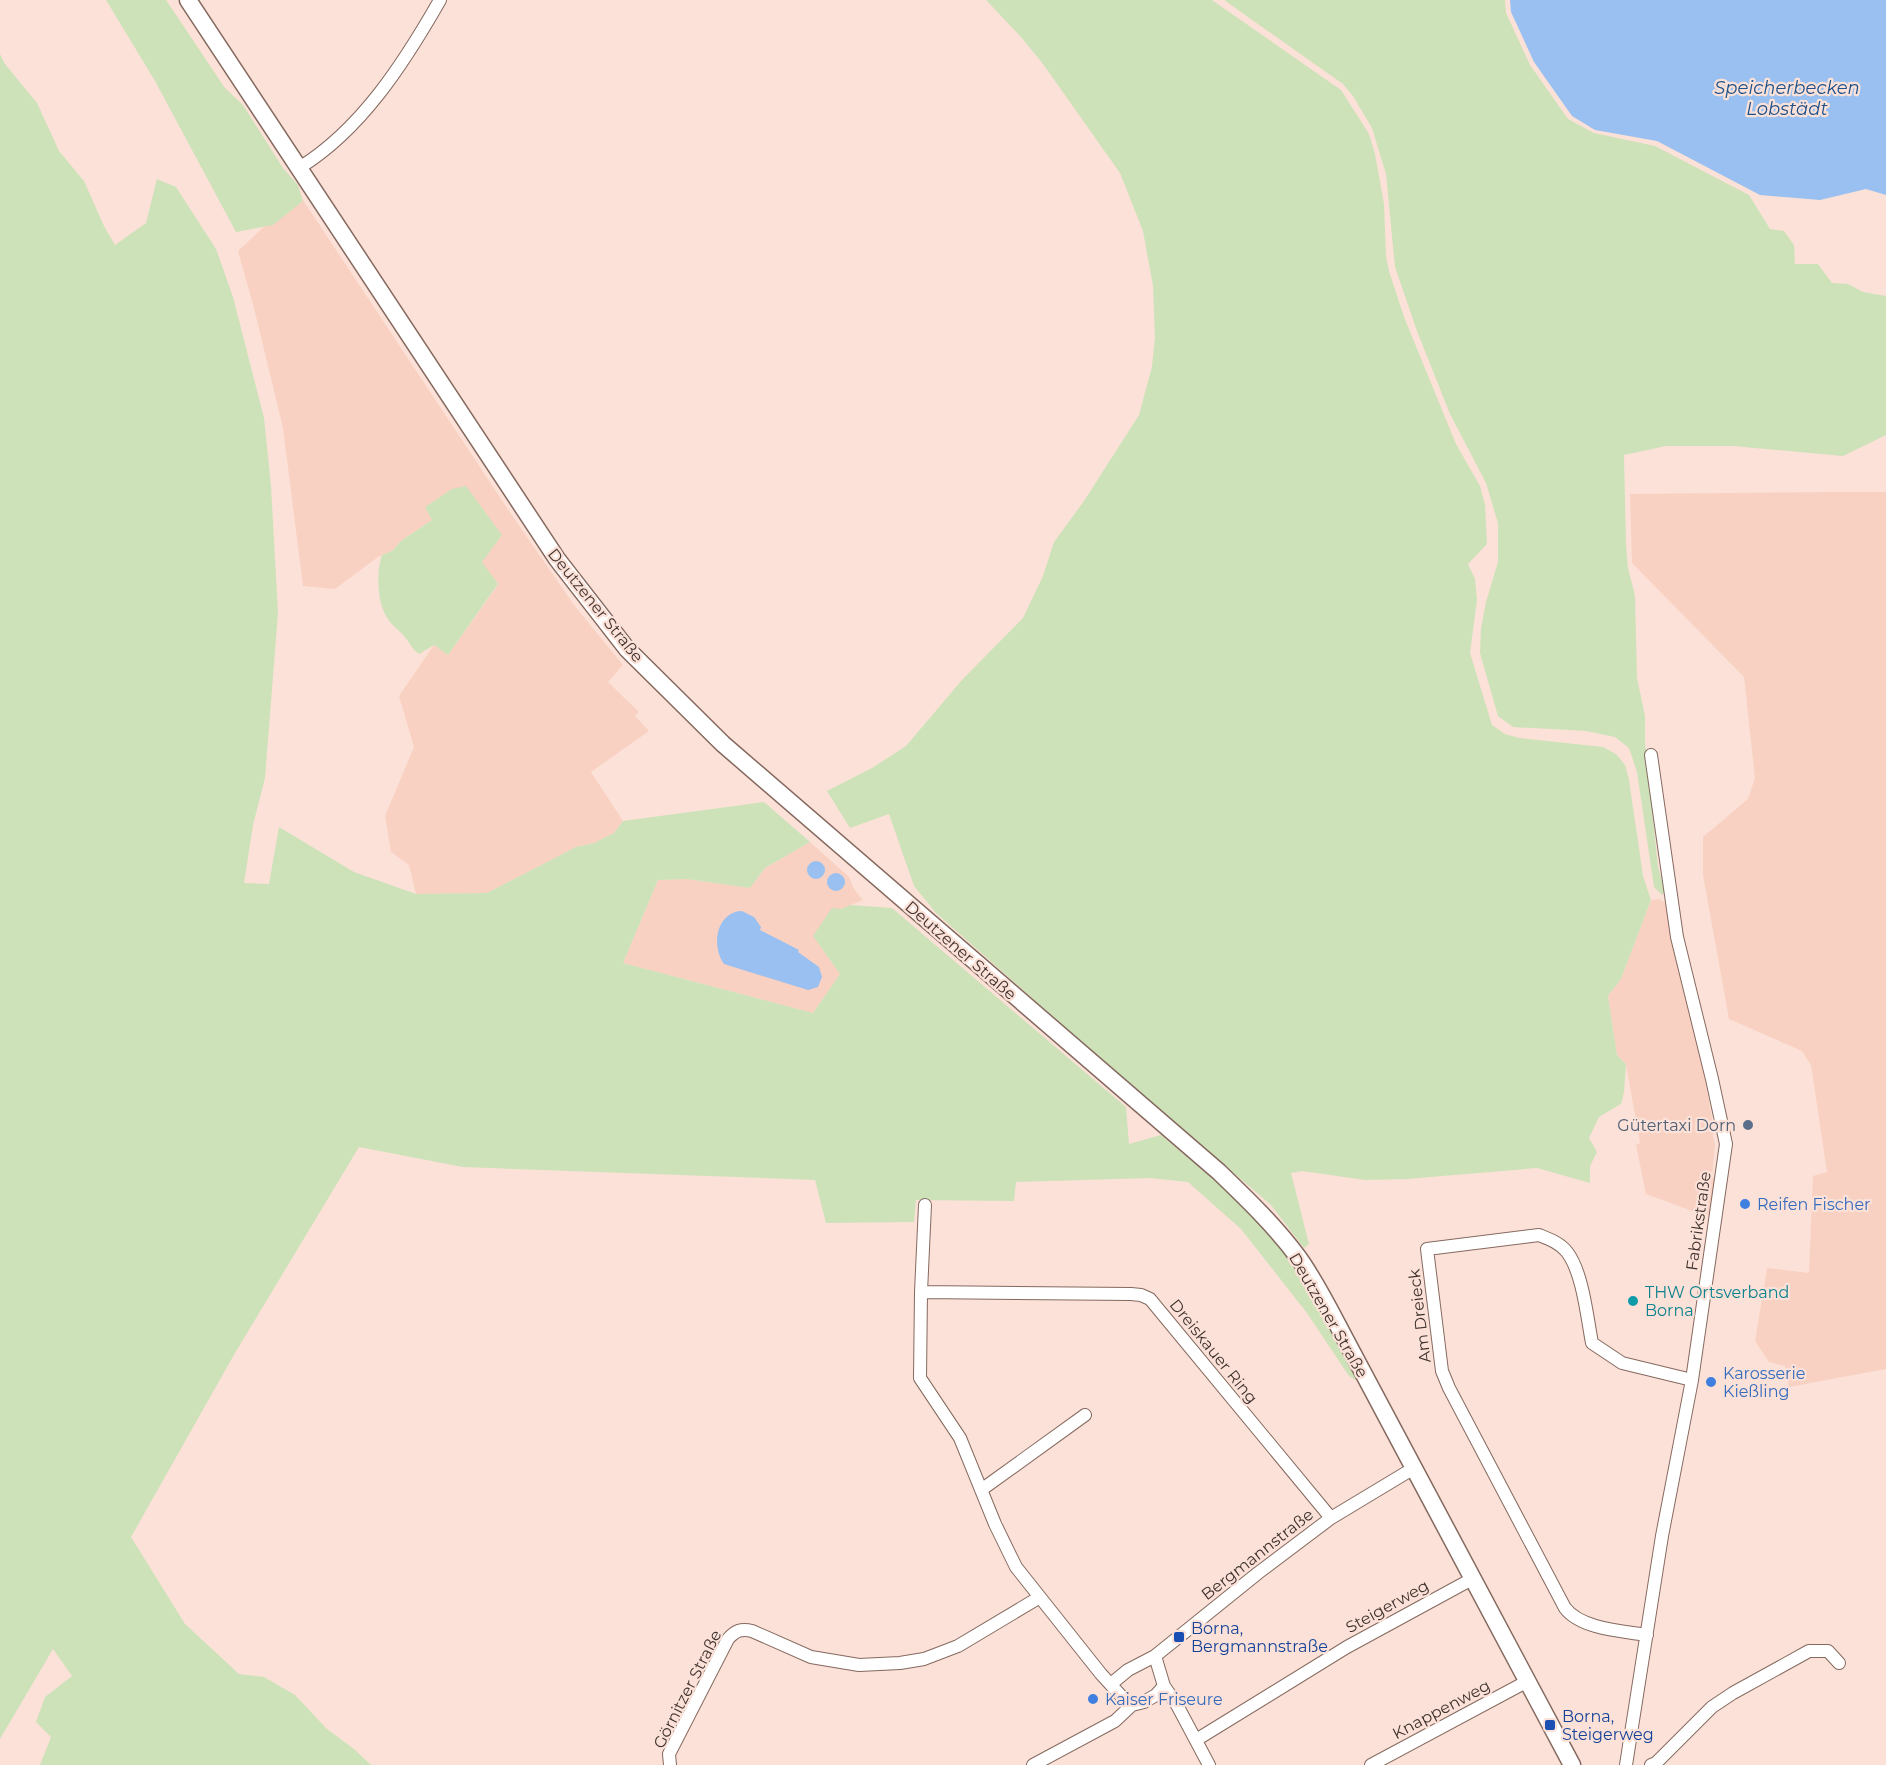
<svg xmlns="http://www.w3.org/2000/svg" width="1886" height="1765" font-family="Montserrat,sans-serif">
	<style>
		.built { fill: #f9d1c2 }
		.green { fill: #cde2b9 }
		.water { fill: #99c0f0 }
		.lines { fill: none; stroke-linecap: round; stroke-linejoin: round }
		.street-casing { stroke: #85695f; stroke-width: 14 }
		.secondary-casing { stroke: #85695f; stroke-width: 19 }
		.street { stroke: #fff; stroke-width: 12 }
		.secondary { stroke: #fff; stroke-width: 16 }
		.service-dot { fill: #5c6f8a; stroke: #fbe1d7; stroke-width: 2 }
		.shop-dot { fill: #3f7fe0; stroke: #fbe1d7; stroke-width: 2 }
		.culture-dot { fill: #0f9aa8; stroke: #fbe1d7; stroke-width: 2 }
		.transit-dot { fill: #1a4fb4; stroke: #fbe1d7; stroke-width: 2 }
		.labels { text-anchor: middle; stroke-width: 4.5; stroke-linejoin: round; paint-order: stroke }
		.street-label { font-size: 16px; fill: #3f322e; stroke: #fbe1d7 }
		.service-label { font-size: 16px; fill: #4e5e75; stroke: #fbe1d7; text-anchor: end }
		.shop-label { font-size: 16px; fill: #366cbe; stroke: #fbe1d7; text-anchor: start }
		.culture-label { font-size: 16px; fill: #0d838f; stroke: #fbe1d7; text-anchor: start }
		.transit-label { font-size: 16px; fill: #164399; stroke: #fbe1d7; text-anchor: start }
		.water-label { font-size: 18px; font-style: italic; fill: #1c508a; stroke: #fbe1d7 }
	</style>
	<rect width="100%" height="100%" fill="#fbe1d7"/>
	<path class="built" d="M299,194L509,511L574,605L623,665L608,682L639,712L635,716L649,731L591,772L623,821L614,833L594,843L576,847L487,893L416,894L409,865L391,852L385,816L414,747L399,696L434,645L448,655L498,585L482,562L432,520L402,540L392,551L378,557L335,589L303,586L283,428L254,308L238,251Z
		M1832,492H1886V1369L1789,1387L1785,1366L1769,1362L1755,1341L1767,1268L1809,1273L1813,1176L1827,1172L1811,1065L1802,1051L1729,1019L1703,875V837L1748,799L1755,778L1744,677L1632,563L1630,494Z
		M810,842L849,877L854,889L863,900L841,909L840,974L813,1013L623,963L658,880L686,879L750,888L765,868Z
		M1659,899L1667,904L1692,1006L1712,1118L1711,1126L1715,1145L1712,1177L1715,1179L1710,1215L1695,1212L1646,1194L1636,1145L1640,1143L1626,1064L1617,1055L1608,996L1621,979L1651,900Z"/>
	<path class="green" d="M106,0H166L225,88L243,105L283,168L298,185L303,201L273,225L236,232L155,81Z
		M986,0H1212L1341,90L1369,134L1375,154L1384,204L1386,256L1389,271L1404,317L1456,444L1480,486L1485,505L1487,544L1468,564L1475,579L1477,600L1470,653L1492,725L1505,734L1519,738L1603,747L1616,754L1625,765L1629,780L1643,876L1651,900L1621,979L1608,996L1617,1055L1626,1064L1624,1092L1621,1104L1599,1117L1589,1138L1597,1152L1590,1166V1183L1537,1168L1407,1179L1365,1180L1302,1171L1291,1173L1309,1244L1304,1248L1271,1205L1084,1044L936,913L914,886L889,814L850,828L827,791L872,768L906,746L962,680L1023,618L1043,576L1054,542L1084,501L1139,415L1152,367L1155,337L1153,286L1143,231L1120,173L1043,64L1021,37Z
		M1224,0H1505L1506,13L1530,65L1568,119L1594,133L1655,146L1749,195L1770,229L1784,231L1794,245L1795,264H1818L1832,283L1848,284L1863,292L1886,296V435L1843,456L1733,446H1666L1624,455L1626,545L1628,568L1635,596L1637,678L1645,716V743L1658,867L1665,891L1662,895L1654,887L1637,772L1629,748L1615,737L1586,731L1513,727L1498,716L1480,653L1481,628L1486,602L1498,562V523L1486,483L1450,414L1417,331L1395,267L1386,174L1372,128L1353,96L1343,84Z
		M0,54L5,64L37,103L59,151L84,181L104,226L115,245L146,223L157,179L176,187L216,249L233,297L264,418L271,486L278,613L265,778L253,825L244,883L269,884L279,827L354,872L416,894L487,893L576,847L594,843L614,833L623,821L764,802L810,842L765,868L750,888L686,879L658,880L623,963L813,1013L840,974L813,936L832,908L841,909L850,905L892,908L1126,1107L1129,1144L1161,1135L1241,1202L1281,1242L1318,1301L1362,1384L1349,1376L1307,1313L1241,1229L1188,1182L1150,1178L1016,1182L1014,1201L916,1200L914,1222L826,1223L815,1180L463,1167L359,1147L235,1353L131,1537L185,1624L239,1674L264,1677L295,1695L327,1729L354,1749L371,1765H40L51,1737L36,1722L45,1697L72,1676L53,1649L0,1739Z
		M466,486L502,535L482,562L498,584L448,655L434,645L419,654C411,648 410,643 404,636C399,630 392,626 388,619C377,605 376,571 382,555L392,551L402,540L432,520L425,507L452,489Z"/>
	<path class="water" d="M1510,0H1886V195L1866,189L1820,200L1760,195L1657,141L1595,130L1572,116L1534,62L1511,12Z
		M807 870a9 9 0 1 1 18 0a9 9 0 1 1-18 0Z
		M827 882a9 9 0 1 1 18 0a9 9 0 1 1-18 0Z
		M742,911L754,917L761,927L760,930L799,950L798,952L819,967L822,977L818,987L808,990L724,964C711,946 716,912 742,911Z"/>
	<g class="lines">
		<g class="street-casing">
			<path id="street" d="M299,168C361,130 404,63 440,0
				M925,1205L921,1292L920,1378L960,1438L995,1524L1016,1567L1101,1674L1123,1698L1132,1705
				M921,1292L1131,1294L1141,1295L1150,1299L1331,1518
				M981,1490L1085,1415
				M1647,1635C1622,1631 1581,1629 1565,1608L1449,1388L1442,1371L1427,1249L1539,1235C1549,1239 1560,1243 1567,1252C1583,1273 1587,1317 1592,1343L1622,1363L1692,1380
				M1111,1684L1128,1670L1155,1656L1258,1573L1331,1518L1414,1468
				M1164,1686L1177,1705L1209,1765
				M1196,1740L1347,1647L1472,1579
				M670,1765L669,1754L728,1639C735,1631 741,1628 752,1631L811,1657L859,1665L900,1663L924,1659L958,1646L1040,1597
				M1033,1765L1115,1721L1132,1705L1144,1702L1156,1695L1164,1686L1155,1656
				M1371,1765L1526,1682
				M1626,1765L1662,1536L1692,1380L1726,1144L1712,1079L1677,937L1651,755
				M1651,1765L1656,1763L1712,1707L1733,1693L1809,1651H1828L1839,1663"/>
		</g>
		<g class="secondary-casing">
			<path id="secondary" d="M188,0L557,559L627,649L723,744L1219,1172C1247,1199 1275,1226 1298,1257C1319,1286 1334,1319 1351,1350L1572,1765"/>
		</g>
		<use href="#street" class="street"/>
		<use href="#secondary" class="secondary"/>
	</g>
	<circle class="service-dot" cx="1748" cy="1125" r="6"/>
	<g class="shop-dot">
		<circle cx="1745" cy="1204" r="6"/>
		<circle cx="1711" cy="1382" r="6"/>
		<circle cx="1093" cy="1699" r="6"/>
	</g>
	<circle class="culture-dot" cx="1633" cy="1301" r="6"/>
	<g class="transit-dot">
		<rect x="1173" y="1631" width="12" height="12" rx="3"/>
		<rect x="1544" y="1719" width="12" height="12" rx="3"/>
	</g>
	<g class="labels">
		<g class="street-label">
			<text transform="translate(596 605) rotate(51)" y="6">Deutzener Straße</text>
			<text transform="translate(961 950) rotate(41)" y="6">Deutzener Straße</text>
			<text transform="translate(1698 1221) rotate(-82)" y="6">Fabrikstraße</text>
			<text transform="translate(1329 1315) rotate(60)" y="6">Deutzener Straße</text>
			<text transform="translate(1419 1316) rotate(-97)" y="6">Am Dreieck</text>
			<text transform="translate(1214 1351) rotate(51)" y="6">Dreiskauer Ring</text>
			<text transform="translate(1257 1554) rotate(-38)" y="6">Bergmannstraße</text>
			<text transform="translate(1387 1606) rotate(-29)" y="6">Steigerweg</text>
			<text transform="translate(687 1689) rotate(-63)" y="6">Görnitzer Straße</text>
			<text transform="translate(1441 1709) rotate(-28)" y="6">Knappenweg</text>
		</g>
		<g class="service-label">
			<text x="1736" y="1131">Gütertaxi Dorn</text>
		</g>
		<g class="shop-label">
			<text x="1757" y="1210">Reifen Fischer</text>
			<text x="1723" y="1379">Karosserie<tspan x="1723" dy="18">Kießling</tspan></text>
			<text x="1105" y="1705">Kaiser Friseure</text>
		</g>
		<g class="culture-label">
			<text x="1645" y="1298">THW Ortsverband<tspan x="1645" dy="18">Borna</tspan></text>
		</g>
		<g class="transit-label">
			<text x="1191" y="1634">Borna,<tspan x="1191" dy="18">Bergmannstraße</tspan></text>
			<text x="1562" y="1722">Borna,<tspan x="1562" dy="18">Steigerweg</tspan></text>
		</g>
		<g class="water-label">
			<text x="1787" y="94">Speicherbecken<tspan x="1787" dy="21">Lobstädt</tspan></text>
		</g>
	</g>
</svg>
